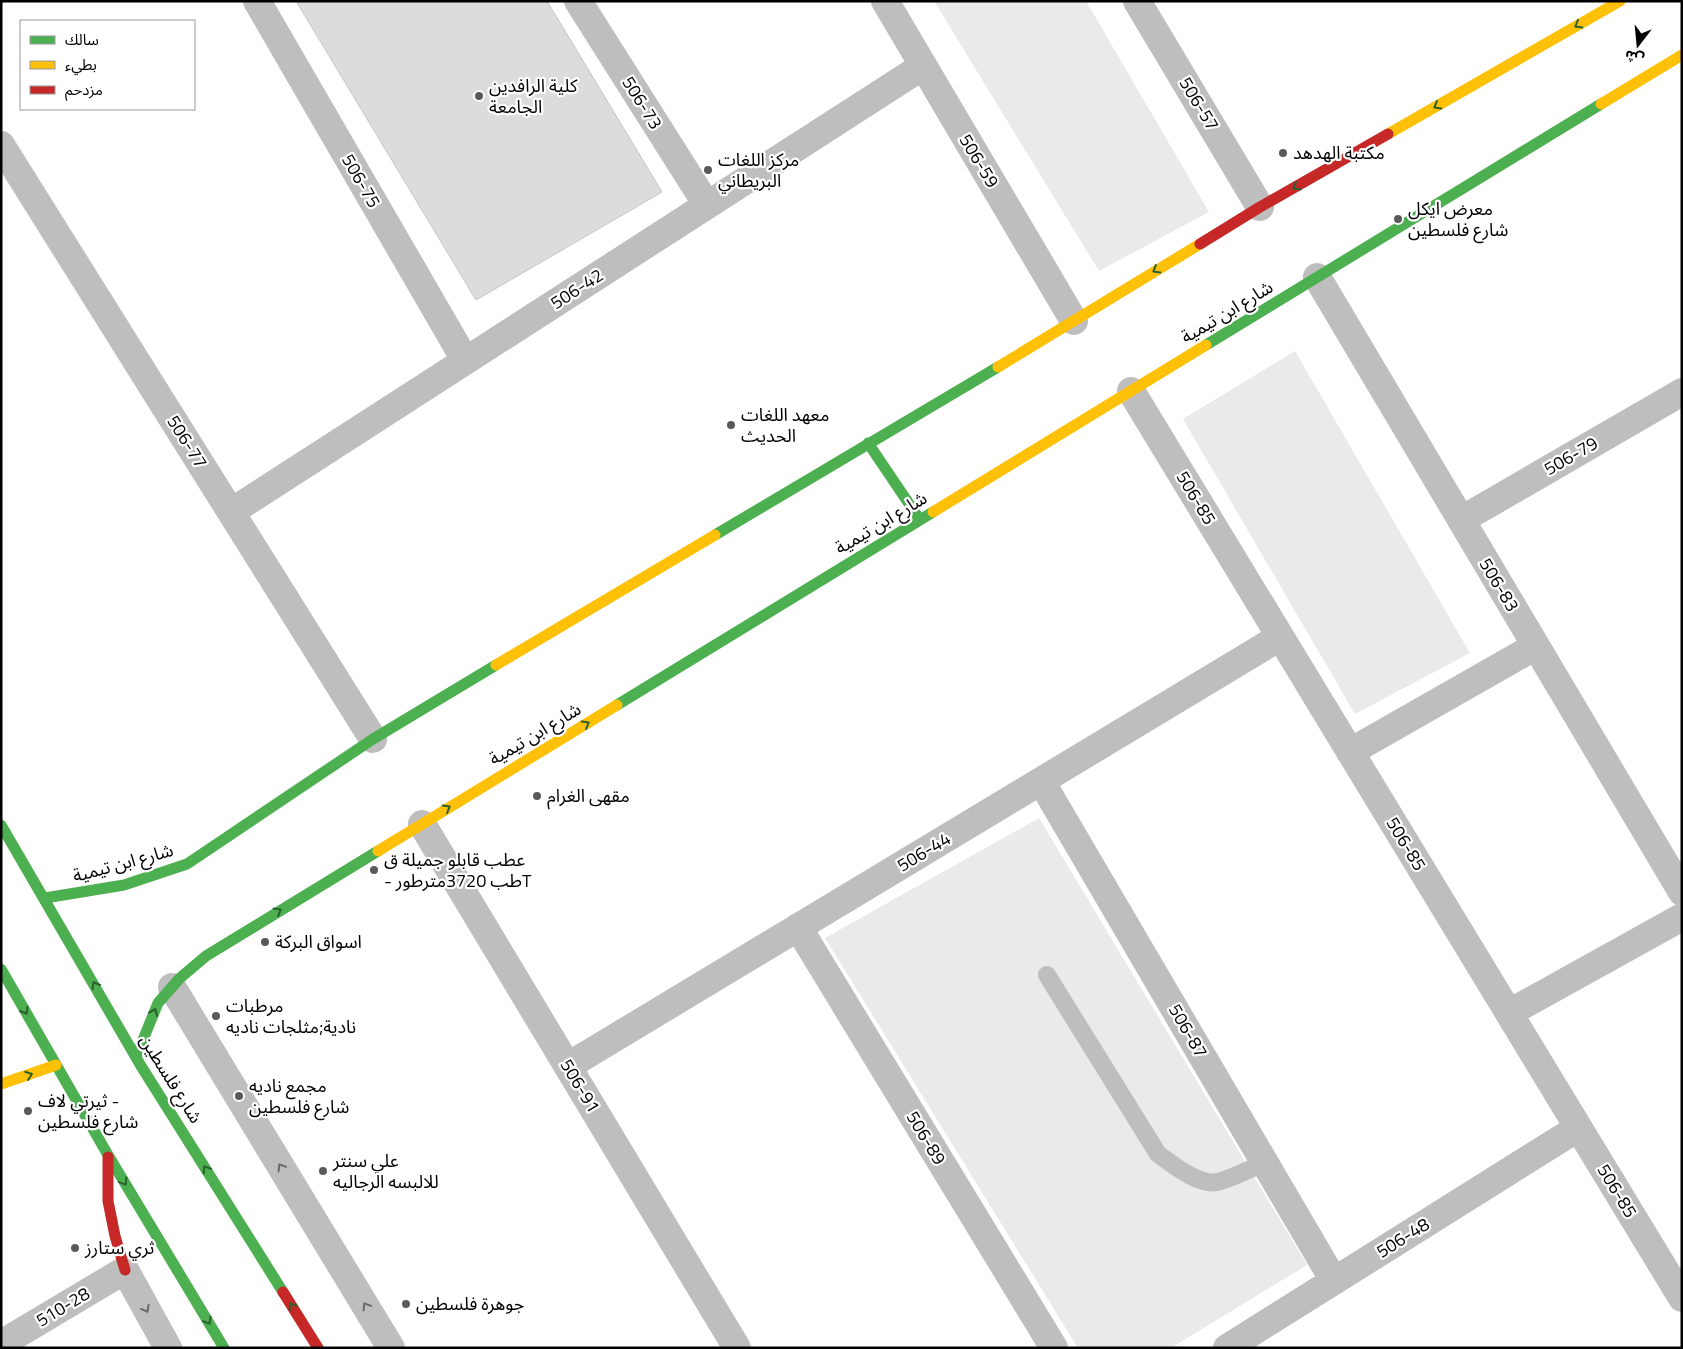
<svg xmlns="http://www.w3.org/2000/svg" width="1683" height="1349" font-family="'Titillium Web','Noto Sans Arabic',sans-serif">
	<style>
		.green { fill: #eaeaea }
		.building { fill: #dcdcdc; stroke: #c5c5c5 }
		.lines { fill: none; stroke-linecap: round; stroke-linejoin: round }
		.lane { stroke: #bebebe; stroke-width: 18 }
		.street { stroke: #bebebe; stroke-width: 28 }
		.fast { stroke: #4caf50; stroke-width: 11 }
		.slow { stroke: #ffc107; stroke-width: 11 }
		.jam { stroke: #c62828; stroke-width: 11 }
		.oneway { stroke: #2a602c }
		.oneway2 { stroke: #686868 }
		.poi-dot { fill: #595959; stroke: #fff; stroke-width: 2 }
		.labels { text-anchor: middle; stroke-width: 4.5; stroke-linejoin: round; paint-order: stroke }
		.poi-label { font-size: 18px; fill: #000; stroke: #fff; text-anchor: start }
		.street-label { font-size: 18px; fill: #000; stroke: #fff }
	</style>
	<rect width="100%" height="100%" fill="#fff"/>
	<path class="green" d="M934,1H1086L1209,212L1099,271Z
		M1295,351L1470,653L1355,714L1183,419Z
		M1039,818L1307,1265L1171,1348H1078L825,938Z"/>
	<path class="building" d="M296,1H547L662,192L476,300Z"/>
	<g class="lines">
		<path class="lane" d="M1047,975L1158,1154C1172,1164 1199,1186 1217,1182C1231,1179 1251,1168 1265,1163"/>
		<path class="street" d="M257,1L465,360
			M578,1L707,205
			M885,1L1074,321
			M1137,1L1260,207
			M1,145L373,739
			M1317,277L1682,892
			M1131,391L1682,1298
			M231,512L923,66
			M1461,520L1682,392
			M1350,752L1536,646
			M1041,781L1334,1281
			M422,824L737,1348
			M798,927L1054,1348
			M172,987L391,1348
			M1509,1013L1682,917
			M568,1066L1280,637
			M1,1344L125,1270L168,1348
			M1227,1348L1578,1128"/>
		<path class="fast" d="M1206,345L1601,104
			M868,443L920,520
			M715,535L998,367
			M617,705L933,512
			M1,825L141,1066L283,1292
			M45,898L124,885L187,864L373,739L496,665
			M1,969L108,1155L224,1348
			M136,1057L158,1003L180,978L206,956L378,851"/>
		<path class="slow" d="M1601,104L1682,55
			M1388,134L1620,1
			M998,367L1200,244
			M933,512L1206,345
			M496,665L715,535
			M378,851L617,705
			M1,1084L56,1065"/>
		<path class="jam" d="M1200,244L1260,207L1388,134
			M108,1157V1201L115,1236L125,1270
			M283,1292L318,1348"/>
	</g>
	<defs><path id="oneway-chevron" d="M-2-3.5L2.5 0L-2 3.5" fill="none" stroke-width="1.6" stroke-linecap="round" stroke-linejoin="round" transform="scale(1.25)"/></defs>
	<g class="oneway">
		<use href="#oneway-chevron" transform="translate(1578 25) rotate(150)"/>
		<use href="#oneway-chevron" transform="translate(1437 106) rotate(150)"/>
		<use href="#oneway-chevron" transform="translate(1296 187) rotate(150)"/>
		<use href="#oneway-chevron" transform="translate(1156 270) rotate(149)"/>
		<use href="#oneway-chevron" transform="translate(586 724) rotate(-31)"/>
		<use href="#oneway-chevron" transform="translate(447 808) rotate(-31)"/>
		<use href="#oneway-chevron" transform="translate(278 911) rotate(-31)"/>
		<use href="#oneway-chevron" transform="translate(95 985) rotate(-120)"/>
		<use href="#oneway-chevron" transform="translate(25 1011) rotate(60)"/>
		<use href="#oneway-chevron" transform="translate(154 1012) rotate(-68)"/>
		<use href="#oneway-chevron" transform="translate(29 1075) rotate(-20)"/>
		<use href="#oneway-chevron" transform="translate(206 1169) rotate(-122)"/>
		<use href="#oneway-chevron" transform="translate(124 1182) rotate(59)"/>
		<use href="#oneway-chevron" transform="translate(292 1306) rotate(-122)"/>
		<use href="#oneway-chevron" transform="translate(208 1321) rotate(59)"/>
	</g>
	<g class="oneway2">
		<use href="#oneway-chevron" transform="translate(281 1167) rotate(-121)"/>
		<use href="#oneway-chevron" transform="translate(366 1306) rotate(-121)"/>
		<use href="#oneway-chevron" transform="translate(146 1309) rotate(61)"/>
	</g>
	<g class="poi-dot">
		<circle cx="479" cy="96" r="5"/>
		<circle cx="1283" cy="153" r="5"/>
		<circle cx="708" cy="170" r="5"/>
		<circle cx="1398" cy="219" r="5"/>
		<circle cx="731" cy="425" r="5"/>
		<circle cx="537" cy="796" r="5"/>
		<circle cx="374" cy="870" r="5"/>
		<circle cx="265" cy="942" r="5"/>
		<circle cx="216" cy="1016" r="5"/>
		<circle cx="239" cy="1096" r="5"/>
		<circle cx="28" cy="1111" r="5"/>
		<circle cx="323" cy="1171" r="5"/>
		<circle cx="75" cy="1248" r="5"/>
		<circle cx="406" cy="1304" r="5"/>
	</g>
	<g class="labels">
		<g class="poi-label">
			<text x="489" y="92">كلية الرافدين<tspan x="489" dy="21">الجامعة</tspan></text>
			<text x="1293" y="159">مكتبة الهدهد</text>
			<text x="718" y="166">مركز اللغات<tspan x="718" dy="21">البريطاني</tspan></text>
			<text x="1408" y="215">معرض ايكل<tspan x="1408" dy="21">شارع فلسطين</tspan></text>
			<text x="741" y="421">معهد اللغات<tspan x="741" dy="21">الحديث</tspan></text>
			<text x="547" y="802">مقهى الغرام</text>
			<text x="384" y="866">عطب قابلو جميلة ق<tspan x="384" dy="21">- طب 3720مترطورT</tspan></text>
			<text x="275" y="948">اسواق البركة</text>
			<text x="226" y="1012">مرطبات<tspan x="226" dy="21">نادية;مثلجات ناديه</tspan></text>
			<text x="249" y="1092">مجمع ناديه<tspan x="249" dy="21">شارع فلسطين</tspan></text>
			<text x="38" y="1107">ثيرتي لاف -<tspan x="38" dy="21">شارع فلسطين</tspan></text>
			<text x="333" y="1167">علي سنتر<tspan x="333" dy="21">للالبسه الرجاليه</tspan></text>
			<text x="85" y="1254">ثري ستارز</text>
			<text x="416" y="1310">جوهرة فلسطين</text>
		</g>
		<g class="street-label">
			<text transform="translate(642 103) rotate(58)" y="6">506-73</text>
			<text transform="translate(1199 104) rotate(59)" y="6">506-57</text>
			<text transform="translate(979 161) rotate(59)" y="6">506-59</text>
			<text transform="translate(361 181) rotate(60)" y="6">506-75</text>
			<text transform="translate(577 289) rotate(-33)" y="6">506-42</text>
			<text transform="translate(1227 312) rotate(-31)" y="6">شارع ابن تيمية</text>
			<text transform="translate(187 442) rotate(58)" y="6">506-77</text>
			<text transform="translate(1571 456) rotate(-30)" y="6">506-79</text>
			<text transform="translate(1196 498) rotate(59)" y="6">506-85</text>
			<text transform="translate(881 523) rotate(-31)" y="6">شارع ابن تيمية</text>
			<text transform="translate(1499 585) rotate(59)" y="6">506-83</text>
			<text transform="translate(535 734) rotate(-31)" y="6">شارع ابن تيمية</text>
			<text transform="translate(1406 844) rotate(59)" y="6">506-85</text>
			<text transform="translate(924 852) rotate(-31)" y="6">506-44</text>
			<text transform="translate(123 863) rotate(-15)" y="6">شارع ابن تيمية</text>
			<text transform="translate(1188 1031) rotate(60)" y="6">506-87</text>
			<text transform="translate(171 1079) rotate(58)" y="6">شارع فلسطين</text>
			<text transform="translate(580 1086) rotate(59)" y="6">506-91</text>
			<text transform="translate(926 1138) rotate(59)" y="6">506-89</text>
			<text transform="translate(1617 1191) rotate(59)" y="6">506-85</text>
			<text transform="translate(1403 1238) rotate(-32)" y="6">506-48</text>
			<text transform="translate(63 1307) rotate(-31)" y="6">510-28</text>
		</g>
	</g>
	<rect width="1683" height="1349" fill="none" stroke="#000000" stroke-width="5"/>
	<rect x="20" y="20" width="175" height="90" fill="#ffffff" stroke="#999999"/>
	<rect x="30" y="36" width="25" height="8" fill="#4caf50" stroke="#999999"/>
	<text x="65" y="45" font-size="15" fill="#000000">سالك</text>
	<rect x="30" y="61" width="25" height="8" fill="#ffc107" stroke="#999999"/>
	<text x="65" y="70" font-size="15" fill="#000000">بطيء</text>
	<rect x="30" y="86" width="25" height="8" fill="#c62828" stroke="#999999"/>
	<text x="65" y="95" font-size="15" fill="#000000">مزدحم</text>
	<g transform="translate(1638 45) rotate(196)" stroke="#ffffff" stroke-width="4" paint-order="stroke">
	<path d="M0-4L9 19L0 12L-9 19Z" fill="#000000"/>
	<text y="-8" font-size="14" font-weight="bold" text-anchor="middle" fill="#000000">ش</text>
	</g>
</svg>
